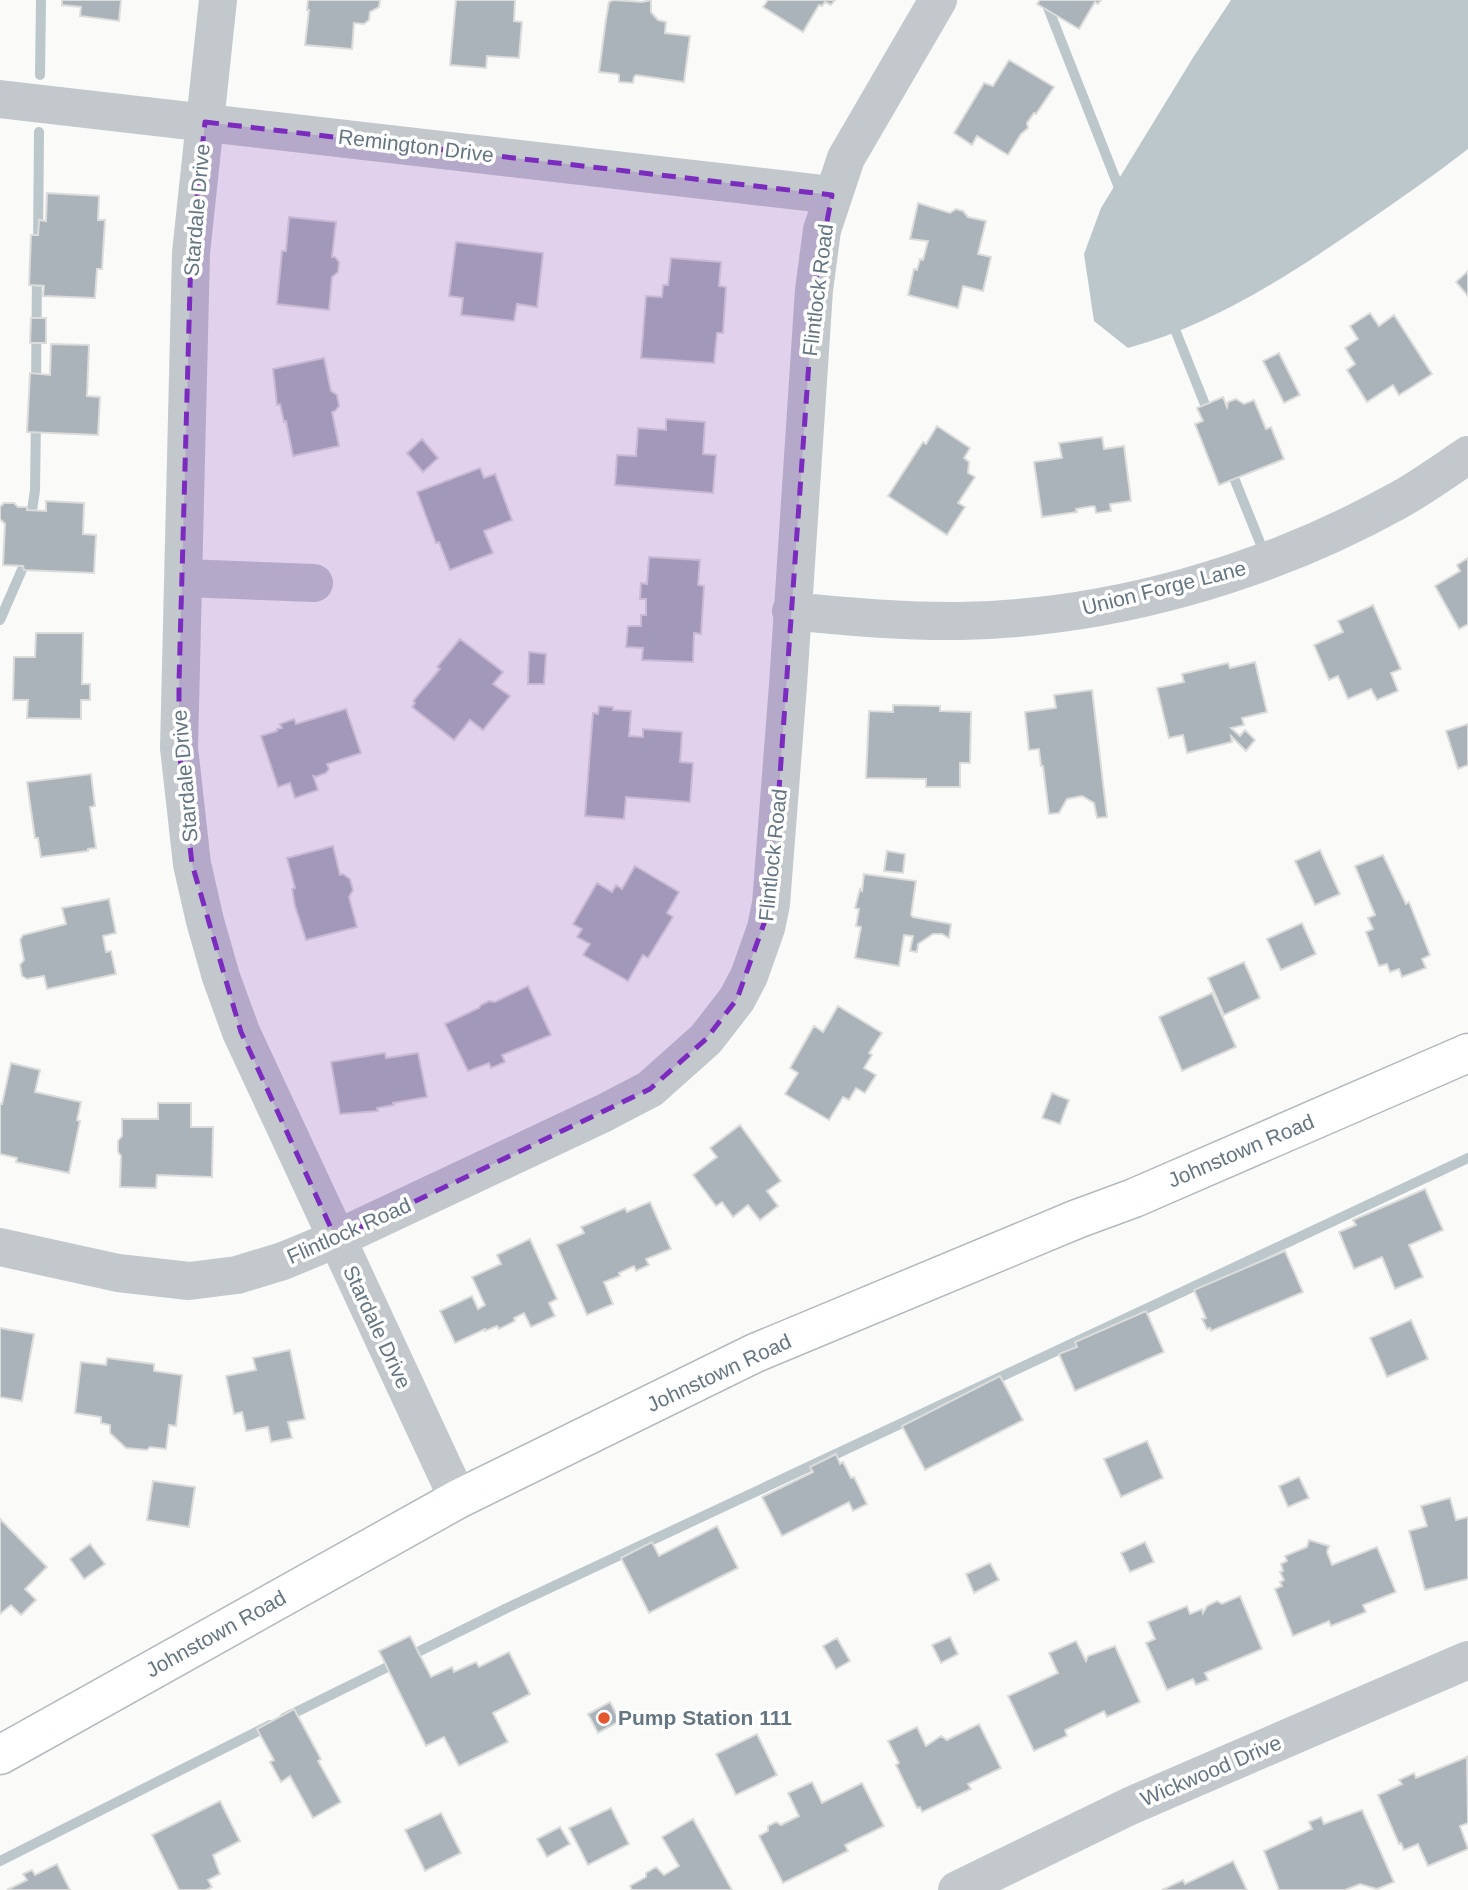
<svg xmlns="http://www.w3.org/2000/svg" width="1468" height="1890" font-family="Helvetica,sans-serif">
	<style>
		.water { fill: #bbc7cb }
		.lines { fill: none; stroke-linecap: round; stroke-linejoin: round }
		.stream { stroke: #bbc7cb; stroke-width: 10 }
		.building { fill: #aab3b9; stroke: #dcdcda; stroke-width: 2 }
		.secondary-casing { stroke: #b3babf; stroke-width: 41 }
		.street { stroke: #c3c8cc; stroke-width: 38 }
		.secondary { stroke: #fff; stroke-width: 38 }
		.marked { fill: #7b2cbf; fill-opacity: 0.2; stroke: #7b2cbf; stroke-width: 5; stroke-dasharray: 14 9; stroke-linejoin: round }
		.poi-dot { fill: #e4572e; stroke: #fff; stroke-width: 2.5 }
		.labels { text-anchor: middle; stroke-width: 7; stroke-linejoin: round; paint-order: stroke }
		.street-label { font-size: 21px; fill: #657683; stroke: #fff }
		.poi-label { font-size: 21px; font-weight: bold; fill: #657683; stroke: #fff; text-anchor: start }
	</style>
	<rect width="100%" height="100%" fill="#fafaf8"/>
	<path class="water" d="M1231,0H1468V149C1436,174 1402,197 1368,221C1294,272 1216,324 1128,348L1094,321L1084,254L1101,208L1194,56Z"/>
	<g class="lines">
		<path class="stream" d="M1045,0L1121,193
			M40,75L41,0
			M38,248L39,132
			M1172,322L1210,417
			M36,388L37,271
			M1230,468L1261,545
			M30,524L35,490L36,418
			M0,620L24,565L25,554
			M284,1718L505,1609L1468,1158
			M0,1861L270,1725"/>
	</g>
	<path class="building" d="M62,0H121L119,21L80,16L81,7L62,5Z
		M308,0H380L379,7L370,12L369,20L364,24L354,23L352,49L305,45L309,10H307Z
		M456,0H515L514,21L522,22L519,58L487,56L486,68L450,65Z
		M613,0L642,2L651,0V12L658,20L666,22L665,33L690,36L684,82L636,75L634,77L633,83L619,82V75L617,74L599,72L606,19L609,2Z
		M768,0H835L831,5L825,2L822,6L819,5L803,32L763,7Z
		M1040,0H1101L1098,4L1095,2L1079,29L1037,4Z
		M1009,60L1054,87L1036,114L1034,113L1027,123L1028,128L1021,134L1008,155L977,136L972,145L954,133L984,83L993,86Z
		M47,193L99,196L98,220H105L102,269H97L95,298L43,296L44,286L29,285L31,235H38L39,220L46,221Z
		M918,203L950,213L956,209L963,211L968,217L986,221L978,254L991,257L983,291L963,286L958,308L908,295L914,269L917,270L920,259L923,260L928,241L910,239Z
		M289,217L336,222L332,257H335L339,262L338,272L332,277L329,310L277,304L282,251H286Z
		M456,242L543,253L537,307L517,304L514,321L461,315L463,298L449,296Z
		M671,258L721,262L719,286L726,287L723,333H717L714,363L641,358L646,296L662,297L663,285H668Z
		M1468,271V296L1456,282Z
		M1370,313L1379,326L1394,315L1432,374L1399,395L1393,385L1367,402L1347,370L1355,364L1345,348L1358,339L1350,326Z
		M31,318H46V343H30Z
		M51,344L89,345L87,396L100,397L98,435L27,432L30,373L50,375Z
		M1279,353L1300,395L1284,403L1263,361Z
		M324,358L331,391L337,395L339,406L335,411L332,412L339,446L293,456L286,421L284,422L280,404L277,405L273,369Z
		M1223,397L1227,407L1228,402L1236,399L1244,404L1254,400L1266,429L1271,427L1284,459L1219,485L1195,424L1203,421L1197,408Z
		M666,419L705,422L703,454L716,455L713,493L615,485L617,455L636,456L638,428L666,430Z
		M937,426L970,448L964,458L969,462L968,473L975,477L958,503L965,507L947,535L888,496L923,442L926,444Z
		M1102,437L1104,449L1124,446L1131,501L1110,504L1111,511L1096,513L1095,507L1093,506L1076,509L1077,512L1042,517L1034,462L1062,458L1059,443Z
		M422,439L438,458L423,472L407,453Z
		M480,468L484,478L495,474L512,520L484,531L493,553L450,570L439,542L436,543L417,492Z
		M46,501L84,503L83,534L96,535L94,573L24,570L23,566L3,565L5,524L0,519V507L4,503H14L18,507H27V510L46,511Z
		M649,557L700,560L698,585L704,586L701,634L694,633L693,662L642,660L643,648L626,647L628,626H641V615H646V599H640L641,583L647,584Z
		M1468,558V624L1459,629L1435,586L1460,571L1457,565Z
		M1373,605L1401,669L1391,673L1398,691L1377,700L1371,689L1348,699L1338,676L1329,680L1314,645L1343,632L1338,621Z
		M36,633H83L82,684H90V700H81V719L27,718L28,700H13L14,657H35Z
		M460,639L503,672L493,684L510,696L483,730L470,720L454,740L412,707L415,703L413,701L440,669L437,667Z
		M529,652L546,654L544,684H528Z
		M1255,662L1267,712L1242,718L1244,725L1231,728L1240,736L1245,730L1255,740L1246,751L1231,736L1232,742L1187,753L1183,735L1169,738L1157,688L1184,682L1182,674L1228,663L1230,668Z
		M1092,690L1107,817L1097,818L1094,803L1082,796L1067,799L1059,813L1049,814L1043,766H1041L1039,749L1029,750L1025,712L1056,708L1054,695Z
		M893,705L940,706V711L971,712L970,763H960V787H926V779L866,778L869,711L893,712Z
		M599,706L613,707V710L631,711L629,736L643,737V729L682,732L680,762L693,763L690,802L626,797L624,819L585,816L593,713L598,714Z
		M346,709L361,753L327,764L329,769L326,773L315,777L313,775L318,790L295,798L290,783L278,787L261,736L277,731V729L282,728L280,724L294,719L296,724Z
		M1468,724V765L1458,769L1446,731Z
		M91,774L95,806L90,807L96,848L88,849V851L41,857L38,838H35L27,782Z
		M333,846L340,875L343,874L350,879L353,890L349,897L357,927L306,940L295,906L292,889L295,888L287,858Z
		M1320,850L1340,894L1315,905L1295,861Z
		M887,851L905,854L903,873L884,871Z
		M1383,855L1406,904L1409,902L1430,955L1422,959L1426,968L1402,977L1399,969L1390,972L1387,964L1379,966L1366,932L1373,929L1368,918L1375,915L1355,866Z
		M635,866L679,892L667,913L673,917L648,958L643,955L628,981L583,955L590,944L577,937L582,929L573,924L597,883L612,892L616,885L622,889Z
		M864,874L916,881L911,915L913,917L951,924L949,938L942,934H933L918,944L917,952L910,951L913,936L904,935L899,966L855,958L861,927L856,926L859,909L855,908L860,889L862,891Z
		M109,899L116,933L103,936L106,952L111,951L116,974L47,989L44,976L27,979L22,976L20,965L24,960L20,940L23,935L66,924L62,908Z
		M1302,923L1316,954L1281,970L1267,939Z
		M1244,962L1260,998L1224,1015L1208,978Z
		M528,986L551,1035L502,1055L505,1062L491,1068L489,1063L468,1071L445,1024L479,1008L481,1005L489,1001L495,1002Z
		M1212,993L1236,1047L1182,1071L1159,1017Z
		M838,1006L882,1033L869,1053L872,1055L864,1068L876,1075L865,1093L856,1088L849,1100L843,1097L829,1120L785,1094L798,1073L790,1068L814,1026L823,1032Z
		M385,1053L386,1058L418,1053L427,1097L393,1103L394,1105L377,1108L378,1111L340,1114L331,1062Z
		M11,1063L40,1070L35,1092L81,1102L77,1120L80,1121L69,1173L16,1162L17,1158L0,1154V1104H2Z
		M1052,1093L1069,1100L1060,1124L1042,1118Z
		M158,1103H191V1127H213L212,1177L157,1175L156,1188L120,1187L121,1156L118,1152V1141L122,1136V1119H158Z
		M740,1125L781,1181L767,1191L778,1206L760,1220L748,1205L733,1217L722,1202L716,1206L693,1175L717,1157L710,1148Z
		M1425,1189L1443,1230L1409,1245L1423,1277L1395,1289L1382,1257L1354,1269L1339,1232L1356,1225L1353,1220Z
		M650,1202L671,1249L646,1259L649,1265L636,1271L634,1266L619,1273L620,1276L604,1282L613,1304L587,1315L557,1245L584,1233L581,1227L625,1208L627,1212Z
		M530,1239L557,1299L549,1303L555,1316L531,1327L524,1313L514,1318L515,1321L499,1329L497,1326L485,1331V1329L455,1343L440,1311L472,1296L478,1309L485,1305L472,1277L501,1264L497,1255Z
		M1285,1251L1303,1292L1211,1331L1210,1328L1207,1329L1202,1319L1206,1318L1194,1290Z
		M1146,1311L1164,1352L1075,1391L1059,1354L1077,1347L1075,1342Z
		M1411,1320L1428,1359L1387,1377L1370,1338Z
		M0,1328L34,1334L22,1401L0,1397Z
		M290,1350L305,1419L288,1422L292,1438L271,1442L268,1427L246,1431L242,1412L234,1414L226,1376L256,1370L253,1358Z
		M107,1358L154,1364V1371L182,1375L176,1426L169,1425L166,1449L150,1447L147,1450L126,1448L110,1433V1425L101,1423V1417L75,1413L81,1362L106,1365Z
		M1000,1376L1023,1420L925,1470L902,1426Z
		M1147,1441L1163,1478L1121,1497L1104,1459Z
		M836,1454L840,1464L843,1462L851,1478L854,1477L867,1504L853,1511L849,1502L782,1536L762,1497L813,1472L810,1467Z
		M1299,1477L1309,1498L1288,1507L1279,1486Z
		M153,1481L195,1487L189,1527L147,1520Z
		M1450,1498L1456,1520L1468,1517V1579L1425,1590L1409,1531L1427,1526L1421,1506Z
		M0,1519L47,1567L25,1589L36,1600L21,1615L11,1605L0,1614Z
		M717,1526L738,1568L649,1613L621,1558L652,1542L659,1556Z
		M1309,1540L1329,1546L1327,1552L1332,1565L1377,1547L1396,1592L1363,1605L1366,1612L1331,1626L1329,1621L1293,1636L1275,1589L1282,1586L1280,1582L1284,1580L1280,1572L1283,1571L1281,1564L1287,1561L1285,1556L1307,1547Z
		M1145,1542L1154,1562L1130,1572L1121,1553Z
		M90,1544L105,1564L84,1579L70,1559Z
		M990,1563L999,1580L974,1593L966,1574Z
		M1240,1596L1262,1649L1205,1673L1208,1680L1196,1685L1193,1679L1167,1690L1146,1643L1155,1639L1148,1622L1187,1606L1190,1614L1202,1609L1203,1613L1207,1606L1217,1601L1222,1604Z
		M410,1636L431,1677L452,1667L454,1672L476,1662L479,1667L509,1652L530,1694L493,1713L508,1742L459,1766L444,1737L426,1746L379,1651Z
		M950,1637L958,1654L941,1663L932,1645Z
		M837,1638L850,1661L836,1669L823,1646Z
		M1076,1641L1086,1661L1088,1656L1115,1646L1140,1702L1107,1717L1104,1711L1065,1730L1067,1736L1034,1751L1008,1696L1058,1673L1049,1653Z
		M610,1702L620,1721L598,1733L588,1714Z
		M294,1709L321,1759L318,1761L341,1802L313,1818L290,1776L281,1782L270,1762L274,1760L257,1729Z
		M979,1724L1001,1768L968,1784L971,1789L922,1812L920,1807L917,1808L896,1765L899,1763L888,1741L917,1727L926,1746L941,1736L947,1740Z
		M757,1734L777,1775L736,1795L716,1754Z
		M1467,1757L1468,1823L1460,1826L1468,1849L1428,1866L1418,1844L1404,1850L1401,1843L1399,1844L1378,1795L1402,1784L1399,1780L1414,1773L1416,1778Z
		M812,1782L822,1803L862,1783L884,1826L845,1845L848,1851L783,1883L759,1836L768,1831V1826L776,1822L781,1825L799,1816L788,1793Z
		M220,1801L240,1841L213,1855L220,1874L208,1880L212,1887L206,1890H179L152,1835Z
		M611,1808L629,1844L588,1865L569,1828Z
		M1362,1810L1394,1882L1377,1889L1360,1884L1345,1890H1279L1264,1851L1312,1829L1309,1822L1321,1817L1324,1824Z
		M441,1813L461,1853L425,1871L405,1830Z
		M693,1819L732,1890H632L630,1886L646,1877V1873L656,1867L664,1875L679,1866L662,1837Z
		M560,1827L570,1844L547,1857L537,1839Z
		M1233,1861L1247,1890H1162L1183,1880L1185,1884Z
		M57,1864L70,1890H7L27,1880L23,1874L32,1870L35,1875Z"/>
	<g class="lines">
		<g class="secondary-casing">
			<path id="secondary" d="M0,1755L458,1499L755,1353L1077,1219L1134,1198L1468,1053"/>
		</g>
		<path class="street" d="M218,0L191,253L179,748L192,864L205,921L221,977L241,1032L458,1499
			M0,99L832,195
			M184,578L314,583
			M791,611C848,617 904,622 961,621C1111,618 1265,574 1397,501C1421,488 1444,471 1468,455
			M0,1247L118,1273L189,1281L237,1275L283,1261L336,1239L604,1113L650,1089L706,1039L737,999L749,976L766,928L771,904L788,685L814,290L822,230L846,158L938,0
			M957,1890L1130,1806L1468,1660"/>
		<use href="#secondary" class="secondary"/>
	</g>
	<path class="marked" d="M205,122L832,195L814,290L771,904L737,999L706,1039L650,1089L336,1239L241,1032L192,864L179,748V682L191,253Z"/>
	<circle class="poi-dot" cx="604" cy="1718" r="7"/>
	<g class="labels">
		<g class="street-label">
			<text transform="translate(416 146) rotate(7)" y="7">Remington Drive</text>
			<text transform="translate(197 210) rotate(-85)" y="7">Stardale Drive</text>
			<text transform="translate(818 290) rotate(-83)" y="7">Flintlock Road</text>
			<text transform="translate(1164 588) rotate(-14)" y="7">Union Forge Lane</text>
			<text transform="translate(185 776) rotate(-95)" y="7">Stardale Drive</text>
			<text transform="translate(773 855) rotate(-84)" y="7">Flintlock Road</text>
			<text transform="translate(1241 1151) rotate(-23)" y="7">Johnstown Road</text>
			<text transform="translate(349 1231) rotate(-24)" y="7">Flintlock Road</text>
			<text transform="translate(377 1327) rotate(65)" y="7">Stardale Drive</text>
			<text transform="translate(719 1373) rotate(-25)" y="7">Johnstown Road</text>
			<text transform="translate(216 1634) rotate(-29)" y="7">Johnstown Road</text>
			<text transform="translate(1211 1771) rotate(-23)" y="7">Wickwood Drive</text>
		</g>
		<g class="poi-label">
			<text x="618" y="1725">Pump Station 111</text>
		</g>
	</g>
</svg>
